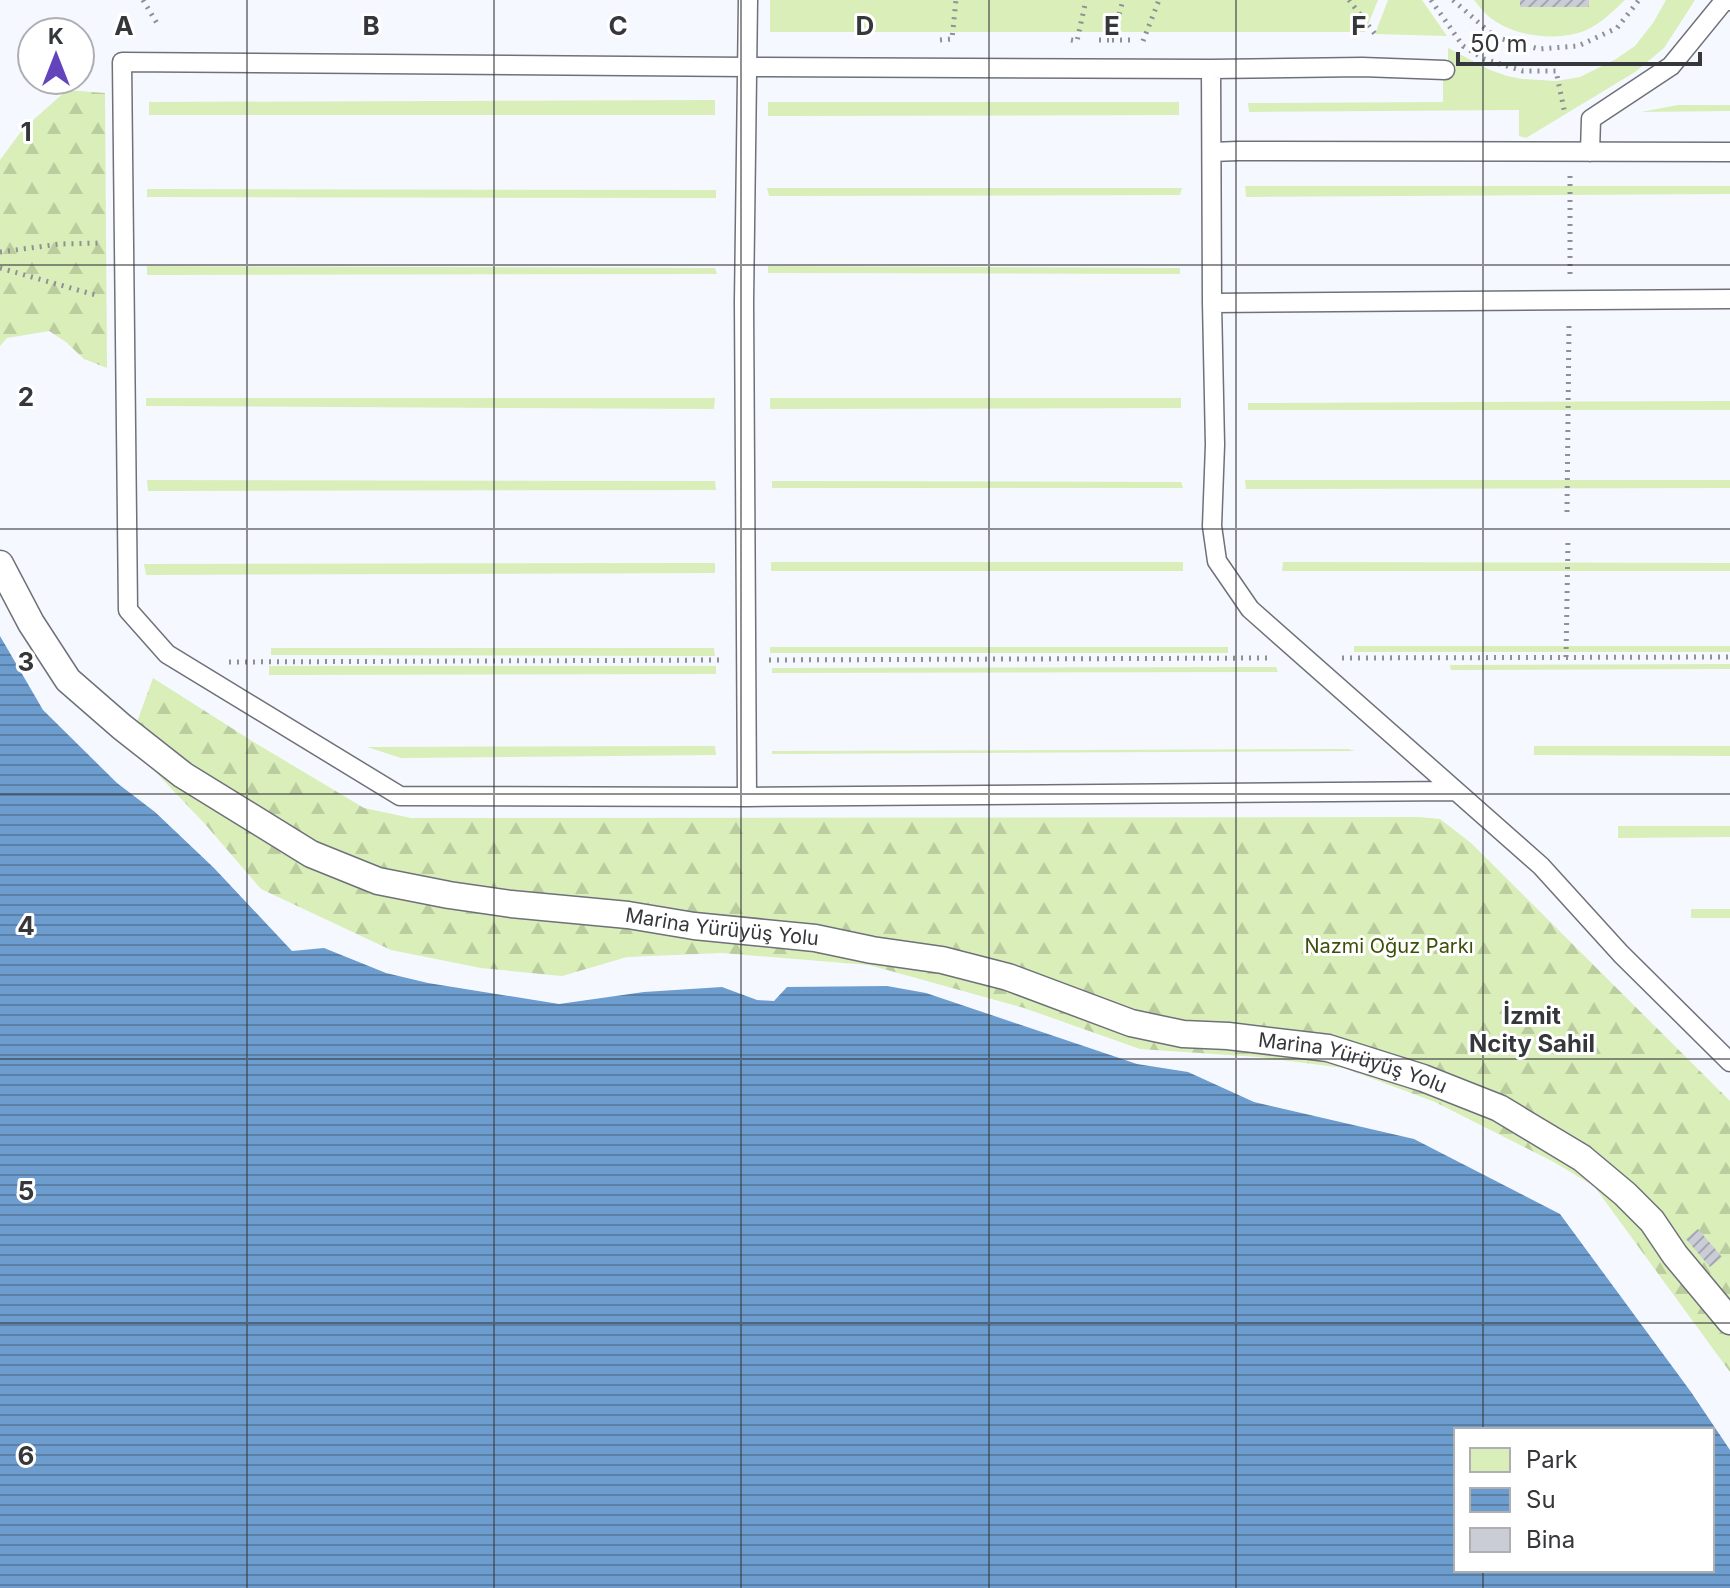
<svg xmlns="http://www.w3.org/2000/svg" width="1730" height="1588" font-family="Inter,sans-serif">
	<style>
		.green { fill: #d9eeb8 }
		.forest { fill: url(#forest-firs) }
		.water { fill: url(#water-rules); fill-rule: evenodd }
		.building { fill: url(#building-hatch) }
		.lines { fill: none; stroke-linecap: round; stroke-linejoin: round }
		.service-casing { stroke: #6e7179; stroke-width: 21 }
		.pedestrian-casing { stroke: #6e7179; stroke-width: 29 }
		.path { stroke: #8f9096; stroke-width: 5; stroke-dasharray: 2 6; stroke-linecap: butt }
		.service { stroke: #fff; stroke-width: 18 }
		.pedestrian { stroke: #fff; stroke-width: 26 }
		.grid { fill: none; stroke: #36373b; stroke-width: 2; stroke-opacity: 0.55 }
		.labels { text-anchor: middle; stroke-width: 6; stroke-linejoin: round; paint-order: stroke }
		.street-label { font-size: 20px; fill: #36373b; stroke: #fff }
		.park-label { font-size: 20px; fill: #3b4f07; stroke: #fff }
		.quarter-label { font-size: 24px; font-weight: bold; fill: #36373b; stroke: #fff }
		.grid-label { font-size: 26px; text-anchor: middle; font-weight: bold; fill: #36373b; stroke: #fff; stroke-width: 6; stroke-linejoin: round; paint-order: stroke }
	</style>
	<defs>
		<pattern id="forest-firs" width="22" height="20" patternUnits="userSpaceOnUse" patternTransform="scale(2)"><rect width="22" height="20" fill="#d9eeb8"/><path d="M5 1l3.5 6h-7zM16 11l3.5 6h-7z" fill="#bbcd9f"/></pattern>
		<pattern id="water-rules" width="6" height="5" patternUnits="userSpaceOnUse" patternTransform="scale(2)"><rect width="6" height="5" fill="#6d9cce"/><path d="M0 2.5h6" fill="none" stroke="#5a80a8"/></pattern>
		<pattern id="building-hatch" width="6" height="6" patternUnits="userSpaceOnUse" patternTransform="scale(2)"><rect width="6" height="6" fill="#cacdd6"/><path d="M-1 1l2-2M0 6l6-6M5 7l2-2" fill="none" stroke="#a5a7af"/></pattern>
	</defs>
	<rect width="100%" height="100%" fill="#f5f8ff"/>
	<path class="green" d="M770,0H1378L1365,32H770Z
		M1388,0H1422L1447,36L1375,34Z
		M1474,0H1520V7H1588L1589,0H1625C1611,13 1597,28 1578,33C1549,41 1509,35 1487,15C1482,10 1478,5 1474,0Z
		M1666,0H1695L1664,48L1635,72L1526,138L1519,136V110L1249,112L1248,103L1443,102V78L1448,62V48L1490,70L1507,76L1522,79L1556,81L1580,77L1616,59L1635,46L1653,23Z
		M715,100V115H149V102Z
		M768,102H1179V115L768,116Z
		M1678,105H1730V111L1641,112Z
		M1245,186H1730V194L1246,197Z
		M767,188H1182L1180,195L769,196Z
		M147,189L716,190V198L147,197Z
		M147,266L715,268L717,274L147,275Z
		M768,266L1180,268V274L768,273Z
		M146,398H715L714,409L146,406Z
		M770,398H1181V408L770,409Z
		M1730,401V410H1248V403Z
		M147,480L715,481L716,490L148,491Z
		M1245,480H1730V488L1246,489Z
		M772,481L1181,482L1183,488H772Z
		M771,562H1183V571H771Z
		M1283,562L1730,563V571H1282Z
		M715,563V573L146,575L144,564Z
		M1354,646H1730V652H1354Z
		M770,647H1228V653H770Z
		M271,648H714L715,656L271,655Z
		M1730,664V669L1451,670L1450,665Z
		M269,666H716V674L269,675Z
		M1276,667L1278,672L772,673V668Z
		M715,746L716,755L401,758L367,747Z
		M1534,746H1730V756L1534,755Z
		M1348,749L1355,751L772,754V751Z
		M1618,826H1730V837L1618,838Z
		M1691,909H1730V918H1691Z"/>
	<path class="forest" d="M67,90L105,93L107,368L84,359L66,342L49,331L7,338L0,346V160L23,129Z
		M153,678L252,741L364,808L411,818L1419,817L1440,819L1471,843L1730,1101V1372L1594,1186L1552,1161L1435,1102L1344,1068L1258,1057L1140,1049L1024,1008L869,965L722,953L627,957L562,976L481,968L391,950L261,889L205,824L129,744Z"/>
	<path class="water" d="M0,636L43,710L117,783L155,812L214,868L292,951L324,948L386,973L428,983L559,1004L644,992L722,987L757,1000L774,1001L787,987L887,986L926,993L1137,1064L1188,1072L1254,1102L1414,1139L1560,1214L1691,1392L1730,1450V1588H0ZM1456,1430H1712V1570H1456Z"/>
	<path class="building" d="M1520,0H1589V7H1520Z
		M1698,1229L1722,1257L1710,1267L1686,1239Z"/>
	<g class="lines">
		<g class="service-casing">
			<path id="service" d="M1211,69L1212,303L1215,445L1212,526L1217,561L1250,609L1541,866L1621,954L1730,1062
				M1445,70L1362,67L1211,69L747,67L122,62L128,610L167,654L400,796L747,797L1455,791
				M1212,152L1238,151L1730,152
				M1590,152L1591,119L1671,66L1724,1H1730
				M1212,303L1730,299
				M747,797L744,302L748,0"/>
		</g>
		<g class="pedestrian-casing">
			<g id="pedestrian">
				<path id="s1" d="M0,564L31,623L68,680L122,727L183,775L311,854L378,881L449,895L511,904L628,915L694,926L815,938L872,950L942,960L1008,977L1131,1023L1183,1034L1228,1036L1328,1048L1423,1078L1499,1108L1582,1158L1625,1194L1652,1221L1675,1255L1730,1321"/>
			</g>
		</g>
		<path class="path" d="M143,0L158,25
			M1349,0L1375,34
			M1431,0L1463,46L1484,59L1523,71H1556L1565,114
			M1453,0L1495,37L1539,49L1578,46L1617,28L1639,0
			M940,40L952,39L956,0
			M1071,40L1077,41L1086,0
			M1099,40H1112L1123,0
			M1112,40H1134
			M1143,41L1159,0
			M1570,176V278
			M0,252L60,244L102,243
			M0,268L99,296
			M1567,512L1569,323
			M1566,657L1568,539
			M1342,658L1730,657
			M769,660L1267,658
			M229,662L723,660"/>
		<use href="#service" class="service"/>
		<use href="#pedestrian" class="pedestrian"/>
	</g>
	<path class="grid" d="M247,0V1588M494,0V1588M741,0V1588M989,0V1588M1236,0V1588M1483,0V1430M0,265H1730M0,529H1730M0,794H1730M0,1059H1730M0,1323H1730M1483,1570V1588"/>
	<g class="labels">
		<g class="street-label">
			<text dy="7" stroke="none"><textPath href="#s1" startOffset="854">Marina Yürüyüş Yolu</textPath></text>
			<text dy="7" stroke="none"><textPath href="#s1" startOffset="1502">Marina Yürüyüş Yolu</textPath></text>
		</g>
		<g class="park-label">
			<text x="1389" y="953">Nazmi Oğuz Parkı</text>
		</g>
		<g class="quarter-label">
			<text x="1532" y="1024">İzmit<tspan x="1532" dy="28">Ncity Sahil</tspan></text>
		</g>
	</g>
	<g class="grid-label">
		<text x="124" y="35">A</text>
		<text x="371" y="35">B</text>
		<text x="618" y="35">C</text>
		<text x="865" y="35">D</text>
		<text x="1112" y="35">E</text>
		<text x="1359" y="35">F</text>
		<text x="26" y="141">1</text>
		<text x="26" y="406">2</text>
		<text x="26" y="671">3</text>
		<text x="26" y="935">4</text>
		<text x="26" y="1200">5</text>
		<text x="26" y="1465">6</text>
	</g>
	<rect x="1454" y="1428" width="260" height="144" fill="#ffffff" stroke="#afafb1" stroke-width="2"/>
	<rect x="1470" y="1448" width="40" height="24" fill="#d9eeb8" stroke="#afafb1" stroke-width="2"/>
	<text x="1526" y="1468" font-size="24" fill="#36373b">Park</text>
	<rect x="1470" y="1488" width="40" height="24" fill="url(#water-rules)" stroke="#afafb1" stroke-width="2"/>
	<text x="1526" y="1508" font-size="24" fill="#36373b">Su</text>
	<rect x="1470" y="1528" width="40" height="24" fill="#cacdd6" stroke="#afafb1" stroke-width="2"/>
	<text x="1526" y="1548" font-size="24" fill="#36373b">Bina</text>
	<g transform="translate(56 56)"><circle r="38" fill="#ffffff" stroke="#afafb1" stroke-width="2"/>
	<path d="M0-6L14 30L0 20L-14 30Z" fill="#6444bd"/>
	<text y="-12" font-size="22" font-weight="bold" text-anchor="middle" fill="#36373b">K</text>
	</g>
	<path d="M1458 52v12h242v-12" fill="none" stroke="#36373b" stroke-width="4"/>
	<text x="1470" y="52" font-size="24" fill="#36373b" stroke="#ffffff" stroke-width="6" paint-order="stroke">50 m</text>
</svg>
